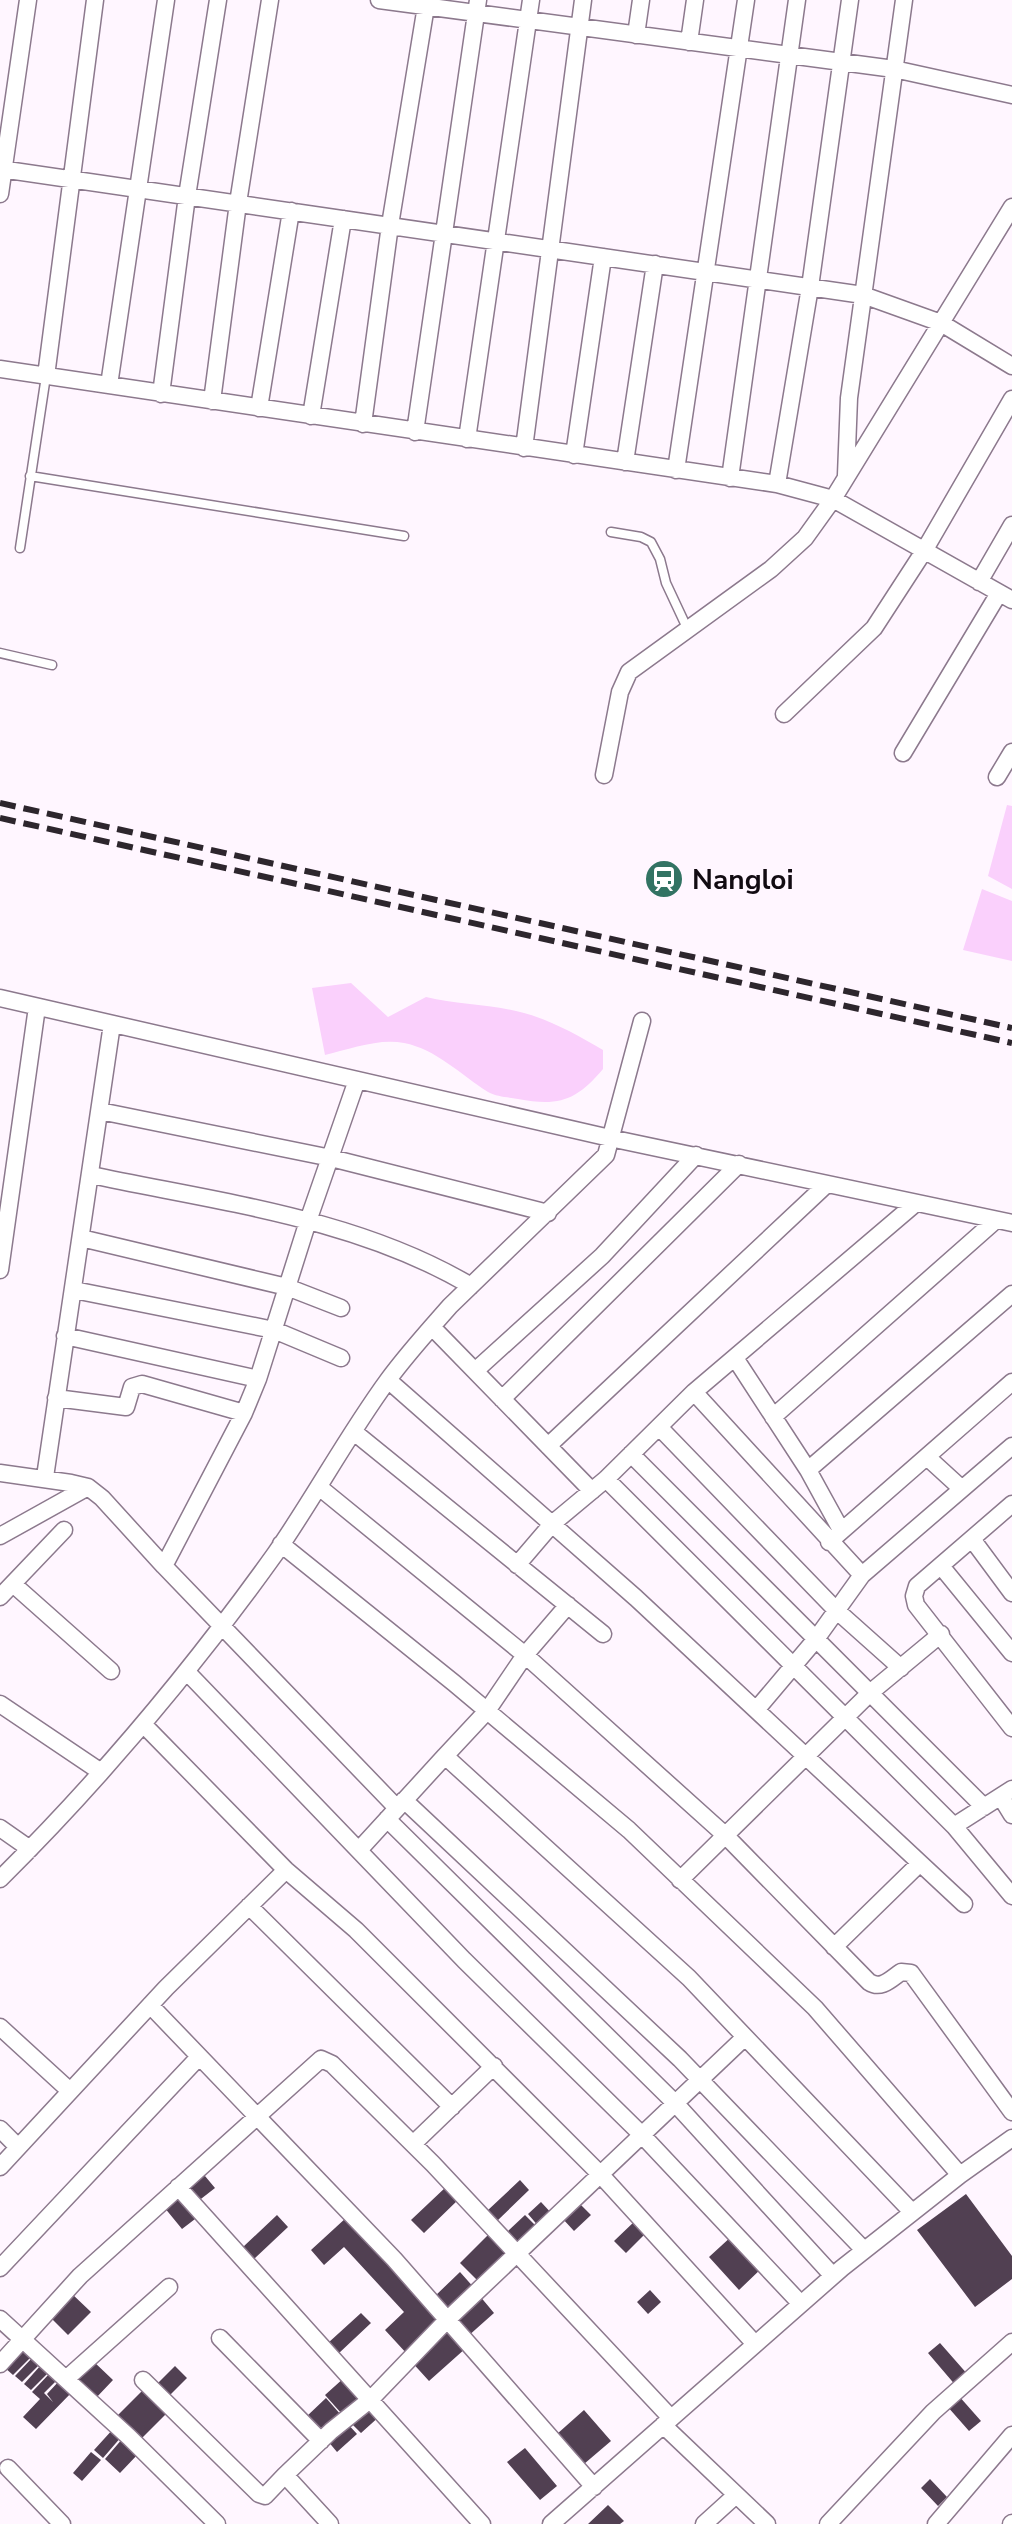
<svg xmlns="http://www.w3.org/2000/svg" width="1012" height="2524" font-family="'Nunito Sans',sans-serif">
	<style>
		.water { fill: #fad0fc }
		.building { fill: #514052 }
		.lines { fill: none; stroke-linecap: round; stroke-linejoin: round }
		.lane-casing { stroke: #8c798d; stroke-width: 11 }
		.street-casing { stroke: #8c798d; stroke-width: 19 }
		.lane { stroke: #fff; stroke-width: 8 }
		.street { stroke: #fff; stroke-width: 16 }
		.rail { stroke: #2d262d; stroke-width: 6; stroke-dasharray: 16 8; stroke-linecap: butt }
		.labels { text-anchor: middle; stroke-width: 8; stroke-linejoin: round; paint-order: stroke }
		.poi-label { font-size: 28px; font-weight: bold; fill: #120b12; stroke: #fff6ff; text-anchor: start }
	</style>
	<rect width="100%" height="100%" fill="#fff6ff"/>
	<path class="water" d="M1007,805L1012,806V889L988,876Z
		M982,889L1012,901V961L963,950Z
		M351,983L388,1017L426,997C458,1005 492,1004 524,1013C553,1021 577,1035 603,1050V1069C577,1100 559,1107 518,1099C508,1097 497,1097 488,1092C461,1075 436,1049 404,1043C379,1038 350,1049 325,1055L312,988Z"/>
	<path class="building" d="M200,2170L215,2188L197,2202L183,2185Z
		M520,2180L529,2190L497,2221L487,2211Z
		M447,2186L460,2198L424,2233L411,2220Z
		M181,2194L199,2216L182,2229L164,2207Z
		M966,2194L1012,2256V2279L975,2307L917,2230Z
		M541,2202L554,2216L540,2228L528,2214Z
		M578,2202L591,2215L574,2231L562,2218Z
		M277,2215L288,2227L254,2259L243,2247Z
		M525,2215L540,2230L522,2248L507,2232Z
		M347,2217L444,2322L408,2355L385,2330L404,2312L344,2247L324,2265L311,2250Z
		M636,2220L648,2231L626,2253L614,2241Z
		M491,2232L513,2254L482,2285L460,2263Z
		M733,2235L763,2267L739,2290L709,2257Z
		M460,2272L476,2290L451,2314L434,2297Z
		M650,2290L661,2302L648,2314L637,2302Z
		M71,2293L91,2312L68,2335L49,2316Z
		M479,2295L494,2313L467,2337L451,2319Z
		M361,2313L371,2323L338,2354L328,2343Z
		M446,2326L466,2348L429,2381L409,2359Z
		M940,2343L969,2376L957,2387L928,2353Z
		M23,2347L32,2356L13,2375L4,2367Z
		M33,2357L40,2364L22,2382L15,2376Z
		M92,2360L113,2380L95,2399L74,2379Z
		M41,2365L49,2372L31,2390L24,2384Z
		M175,2366L187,2378L169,2396L157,2384Z
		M50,2373L57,2380L44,2393L53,2402L47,2394L60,2380L73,2391L36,2429L23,2417L40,2399L32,2392Z
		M345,2377L362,2397L342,2414L325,2395Z
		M146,2387L170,2410L140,2440L116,2417Z
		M958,2395L981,2421L969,2431L947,2406Z
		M326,2398L341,2415L322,2434L306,2417Z
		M370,2404L381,2415L361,2433L350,2422Z
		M584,2410L611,2441L584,2464L557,2434Z
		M346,2422L357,2434L337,2452L327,2440Z
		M114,2428L122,2436L103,2458L94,2450Z
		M123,2438L139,2453L120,2473L105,2459Z
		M525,2448L557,2486L540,2500L507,2462Z
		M91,2452L101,2460L82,2481L73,2473Z
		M930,2479L947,2497L938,2506L921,2488Z
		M608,2505L624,2521L620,2524H588Z"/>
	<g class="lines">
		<g class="lane-casing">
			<path id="lane" d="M30,476L404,536
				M611,532L641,537L651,542L660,559L666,583L688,630
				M20,548L46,376
				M0,653L52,665"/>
		</g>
		<g class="street-casing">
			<path id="street" d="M379,0L894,69L1012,95
				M636,35L641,0
				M689,42L695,0
				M0,169L863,295L941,323L1012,366
				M0,194L28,0
				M0,369L777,484L833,499L1012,600
				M46,376L95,0
				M109,385L166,0
				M161,394L187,196L218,0
				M212,401L238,203L270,0
				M259,408L291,211
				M311,416L343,219
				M363,424L390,225L427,0
				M415,432L478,0
				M467,439L531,0
				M524,448L583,0
				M574,455L603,257
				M625,462L655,264
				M676,470L746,0
				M846,475L849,398L904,0
				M730,478L797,0
				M777,484L810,287L850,0
				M979,582L1012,525
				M784,714L874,628L924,551L1012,399
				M903,753L999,593
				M604,775L620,692L629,672L771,569L805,538L833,499L1012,207
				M997,777L1012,752
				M0,998L610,1138L1012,1223
				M100,1111L331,1158L548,1213
				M91,1175C218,1202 357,1218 471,1286
				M81,1238L287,1287L341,1308
				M0,1270L37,1007
				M74,1290L274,1330L341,1358
				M432,1327L592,1491
				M65,1336L258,1379
				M735,1358L808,1470L841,1530
				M475,1371L602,1256L696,1155
				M388,1380L636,1598L964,1904
				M694,1392L862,1575L816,1639L756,1710
				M56,1398L126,1407L132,1387L142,1384L244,1413
				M502,1399L739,1164
				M773,1417L996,1220
				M659,1427L836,1610L901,1668
				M354,1432L603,1634
				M548,1446L827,1184
				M631,1454L984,1807
				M808,1470L1012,1294
				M0,1473L71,1483L88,1487L102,1498L164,1566L397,1808
				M45,1477L112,1024
				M606,1479L954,1826L1012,1896
				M319,1487L525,1655L725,1835L869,1982C881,1990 891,1979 901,1972L911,1973L1012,2112
				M962,1489L1012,1446
				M1012,1504L917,1586L914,1596L916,1605L1012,1728
				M0,1536L88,1487
				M972,1539L1012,1593
				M829,1542L1012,1382
				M281,1544L454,1683L629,1830L815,2008L960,2175
				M517,1565L552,1524L606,1479L694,1392L916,1203
				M164,1566L244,1413L258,1379L308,1221L357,1080
				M941,1566L1012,1653
				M862,1575L962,1489L927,1457
				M13,1584L111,1671
				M0,1597L64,1530
				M568,1605L525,1655L487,1711L445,1756L689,1978L912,2212
				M187,1672L464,1960L642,2135L801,2304
				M0,1704L101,1772
				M143,1724L286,1870L356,1930L600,2174L755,2344
				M1001,1797L1012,1815
				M404,1800L680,2059L864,2250
				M387,1819L675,2103L833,2276
				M954,1826L1012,1789
				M0,1828L30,1849
				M359,1850L445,1756
				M0,1879C101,1779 192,1670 275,1554C314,1498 347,1436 388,1380C407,1354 429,1330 450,1306L606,1155L642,1021
				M680,1880L871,1692L941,1634
				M249,1906L452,2107
				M834,1947L920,1863
				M150,2005L394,2259L594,2487
				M0,2027L70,2091
				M0,2129L18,2147
				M413,2144L494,2066
				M0,2167L166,1988L286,1870
				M178,2187L482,2524
				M0,2268L198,2058
				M0,2319L129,2437L217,2524
				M220,2338L321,2441
				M0,2364L80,2276L321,2059L332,2064L433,2164L671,2418
				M66,2379L169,2287
				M143,2380L259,2494L265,2496L285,2475
				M663,2425L767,2524
				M8,2468L62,2524
				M330,2524L285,2475L331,2431L371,2399L448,2319L745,2037
				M551,2524L842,2268L960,2175L1012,2138
				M704,2524L736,2495
				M828,2524L933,2412L1012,2342
				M936,2524L1012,2435
				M1011,2524L1012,2523"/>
		</g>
		<use href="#lane" class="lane"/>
		<use href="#street" class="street"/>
		<path class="rail" d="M0,803L1012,1028
			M0,818L1012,1043"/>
	</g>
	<defs>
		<g id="station-disc" transform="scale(2)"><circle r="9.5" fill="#327363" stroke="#fff6ff"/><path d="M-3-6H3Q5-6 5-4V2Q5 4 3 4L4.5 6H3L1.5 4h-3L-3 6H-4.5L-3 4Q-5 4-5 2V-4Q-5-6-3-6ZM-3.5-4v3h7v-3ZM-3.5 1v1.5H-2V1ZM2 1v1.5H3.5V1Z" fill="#fff"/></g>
	</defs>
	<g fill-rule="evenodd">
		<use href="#station-disc" x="664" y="879"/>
	</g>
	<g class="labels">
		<g class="poi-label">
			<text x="692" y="889">Nangloi</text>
		</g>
	</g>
</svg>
